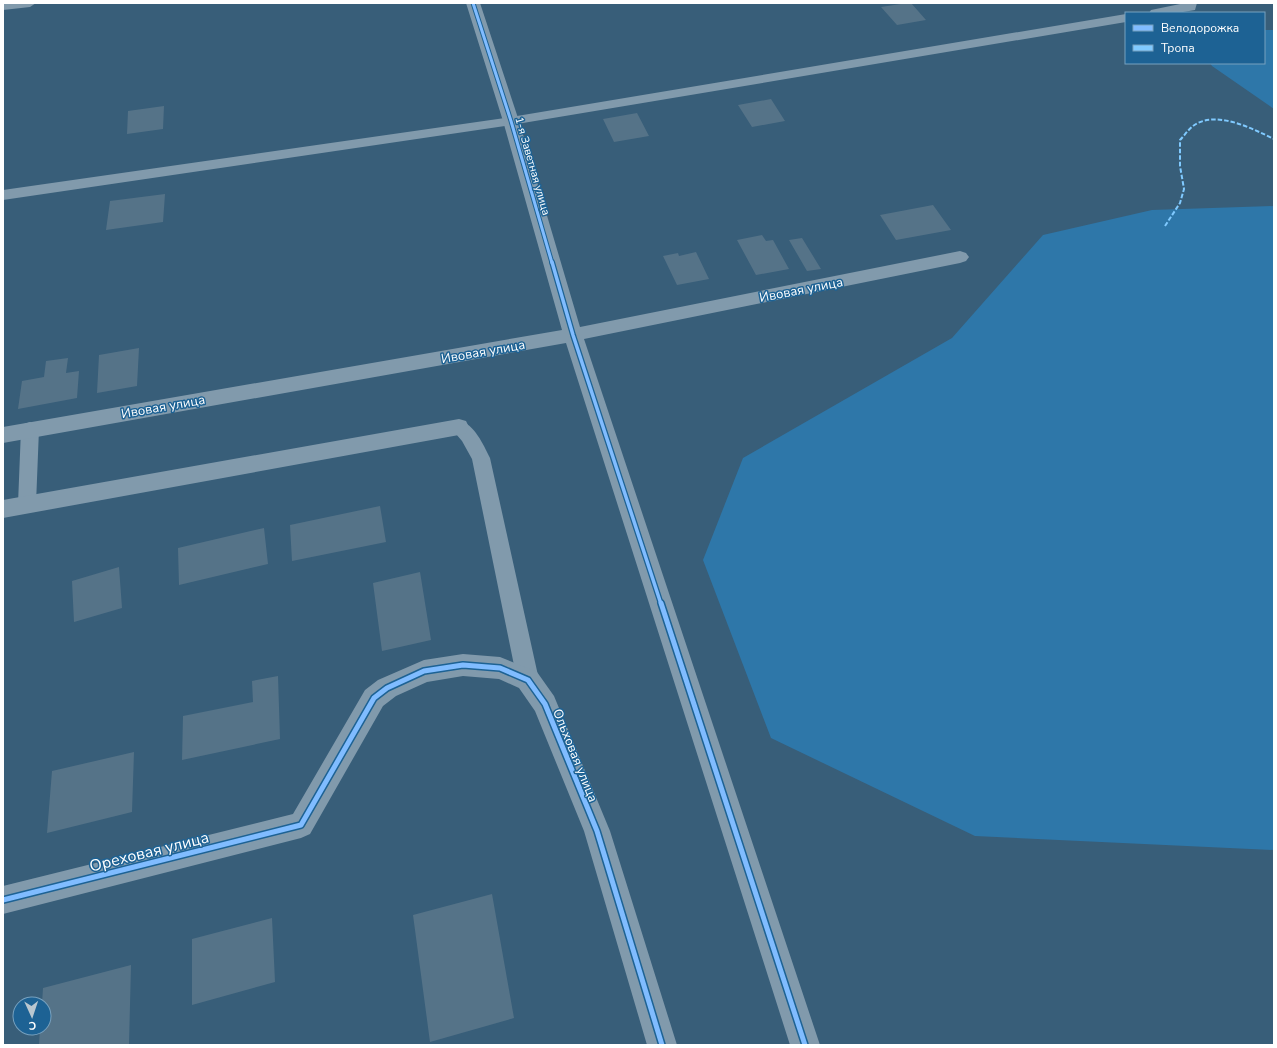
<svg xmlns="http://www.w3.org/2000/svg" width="1277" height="1048" font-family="'Nunito Sans',sans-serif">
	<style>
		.green { fill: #2e77a9 }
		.building { fill: #557388 }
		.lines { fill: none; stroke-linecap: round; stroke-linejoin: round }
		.lane { fill: #819aac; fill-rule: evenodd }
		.street { fill: #819aac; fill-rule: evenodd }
		.quiet { stroke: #80caff; stroke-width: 2; stroke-dasharray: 4.5 2; stroke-linecap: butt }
		.cycleway-far2-casing { stroke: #1d6294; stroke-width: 5 }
		.cycleway-far1-casing { stroke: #1d6294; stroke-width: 6 }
		.cycleway-casing { stroke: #1d6294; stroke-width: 8 }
		.cycleway-far2 { stroke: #80bcff; stroke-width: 3 }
		.cycleway-far1 { stroke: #80bcff; stroke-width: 3.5 }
		.cycleway { stroke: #80bcff; stroke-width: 5 }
		.labels { text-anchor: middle; stroke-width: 3; stroke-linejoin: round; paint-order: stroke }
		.far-street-label { font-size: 11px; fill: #fff; stroke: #1d6294 }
		.street-label { font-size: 13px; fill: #fff; stroke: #1d6294 }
		.near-street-label { font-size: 16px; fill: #fff; stroke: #1d6294 }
	</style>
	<rect width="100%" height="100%" fill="#385e79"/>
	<path class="green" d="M1264,30H1274V109L1212,66L1210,63H1264Z
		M1274,206V850L975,836L771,738L703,560L743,458L952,338L1043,235L1152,210Z"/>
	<path class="building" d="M907,3H911L926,20L897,25L881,7Z
		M771,99L785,121L752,127L738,105Z
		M164,106L163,129L127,134L128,111Z
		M637,113L649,136L614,142L603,119Z
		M165,194L163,222L106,230L110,201Z
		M933,205L951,230L896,240L880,215Z
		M762,235L766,241L773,240L789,269L756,275L737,240Z
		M802,238L821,269L807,271L789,240Z
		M696,252L709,279L677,285L663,256L678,253L679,256Z
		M139,348L137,386L97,393L99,355Z
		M68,358L66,373L79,371L77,398L18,409L22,381L44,377L46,361Z
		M380,506L386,542L292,561L290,525Z
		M264,528L268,564L179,585L178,548Z
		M119,567L122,608L74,622L72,581Z
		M420,572L431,640L382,651L373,583Z
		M278,676L280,739L182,760L183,716L253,702L252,681Z
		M134,752L132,812L47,833L52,771Z
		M492,894L514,1018L430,1042L413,915Z
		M272,918L275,982L192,1005V939Z
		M131,965L129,1045H39L40,1028H44V1004H42L43,988Z"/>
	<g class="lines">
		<path class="lane" d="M3,3H36L30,7L3,10Z
			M1185,3H1197L1195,10L1177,13H1149L1151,10Z
			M1126,14V22L511,125L3,200V190L511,117Z
			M459,420C475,425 483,444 490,458L539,680L535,687L528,690L521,687L517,680L472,459L462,441L450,427L453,422Z
			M30,422L36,424L39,429L36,504L34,509L27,512L20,509L18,504L21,429L24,424Z"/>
		<path class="street" d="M466,3H480L519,121L580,327L960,251L966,253L969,257L966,261L960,263L584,339L820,1045H790L566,343L3,443V427L562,330L503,121Z
			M459,419L466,421L469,427L466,433L459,435L3,518V500Z
			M463,654L500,657L537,672L554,696L610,831L677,1045H647L584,831L535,711L519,688L499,679L463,676L427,682L396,696L383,706L310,834L301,838L3,914V886L293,814L365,690L378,680L424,660Z"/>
		<path class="quiet" d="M1165,226L1180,203L1184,189L1180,166V140C1185,135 1189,128 1196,124C1219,111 1253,129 1274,139"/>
		<g class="cycleway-far2-casing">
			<path id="cycleway-far2" d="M473,3L511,121L552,263"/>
		</g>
		<g class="cycleway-far1-casing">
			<path id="cycleway-far1" d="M552,262L573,335L661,604"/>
		</g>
		<g class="cycleway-casing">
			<path id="cycleway" d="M661,603L805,1045
				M3,900L301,825L374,698L387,688L424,671L463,665L500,668L528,680L545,704L597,831L662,1045"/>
		</g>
		<use href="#cycleway-far2" class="cycleway-far2"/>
		<use href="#cycleway-far1" class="cycleway-far1"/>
		<use href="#cycleway" class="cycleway"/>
	</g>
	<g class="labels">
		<g class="far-street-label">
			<text transform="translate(533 166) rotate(74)" y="4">1-я Заветная улица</text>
		</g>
		<g class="street-label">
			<text transform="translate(801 289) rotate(-11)" y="5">Ивовая улица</text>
			<text transform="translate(483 351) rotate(-10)" y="5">Ивовая улица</text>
			<text transform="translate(163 406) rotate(-10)" y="5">Ивовая улица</text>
			<text transform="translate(576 755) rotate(68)" y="5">Ольховая улица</text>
		</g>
		<g class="near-street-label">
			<text transform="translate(149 851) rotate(-14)" y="6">Ореховая улица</text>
		</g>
	</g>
	<rect width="1277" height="1048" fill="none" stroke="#ffffff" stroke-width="8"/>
	<rect x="1125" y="12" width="140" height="52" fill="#1d6294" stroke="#77a1bf"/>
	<rect x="1133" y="25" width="20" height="6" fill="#80bcff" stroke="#77a1bf"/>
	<text x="1161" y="32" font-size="12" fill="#ffffff">Велодорожка</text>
	<rect x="1133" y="45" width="20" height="6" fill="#80caff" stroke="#77a1bf"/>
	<text x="1161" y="52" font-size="12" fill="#ffffff">Тропа</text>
	<g transform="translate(32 1016) rotate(177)"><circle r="19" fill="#1d6294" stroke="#77a1bf"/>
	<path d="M0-3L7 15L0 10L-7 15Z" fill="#b9c7d0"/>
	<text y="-6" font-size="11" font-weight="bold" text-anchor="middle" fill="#ffffff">С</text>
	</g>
</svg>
